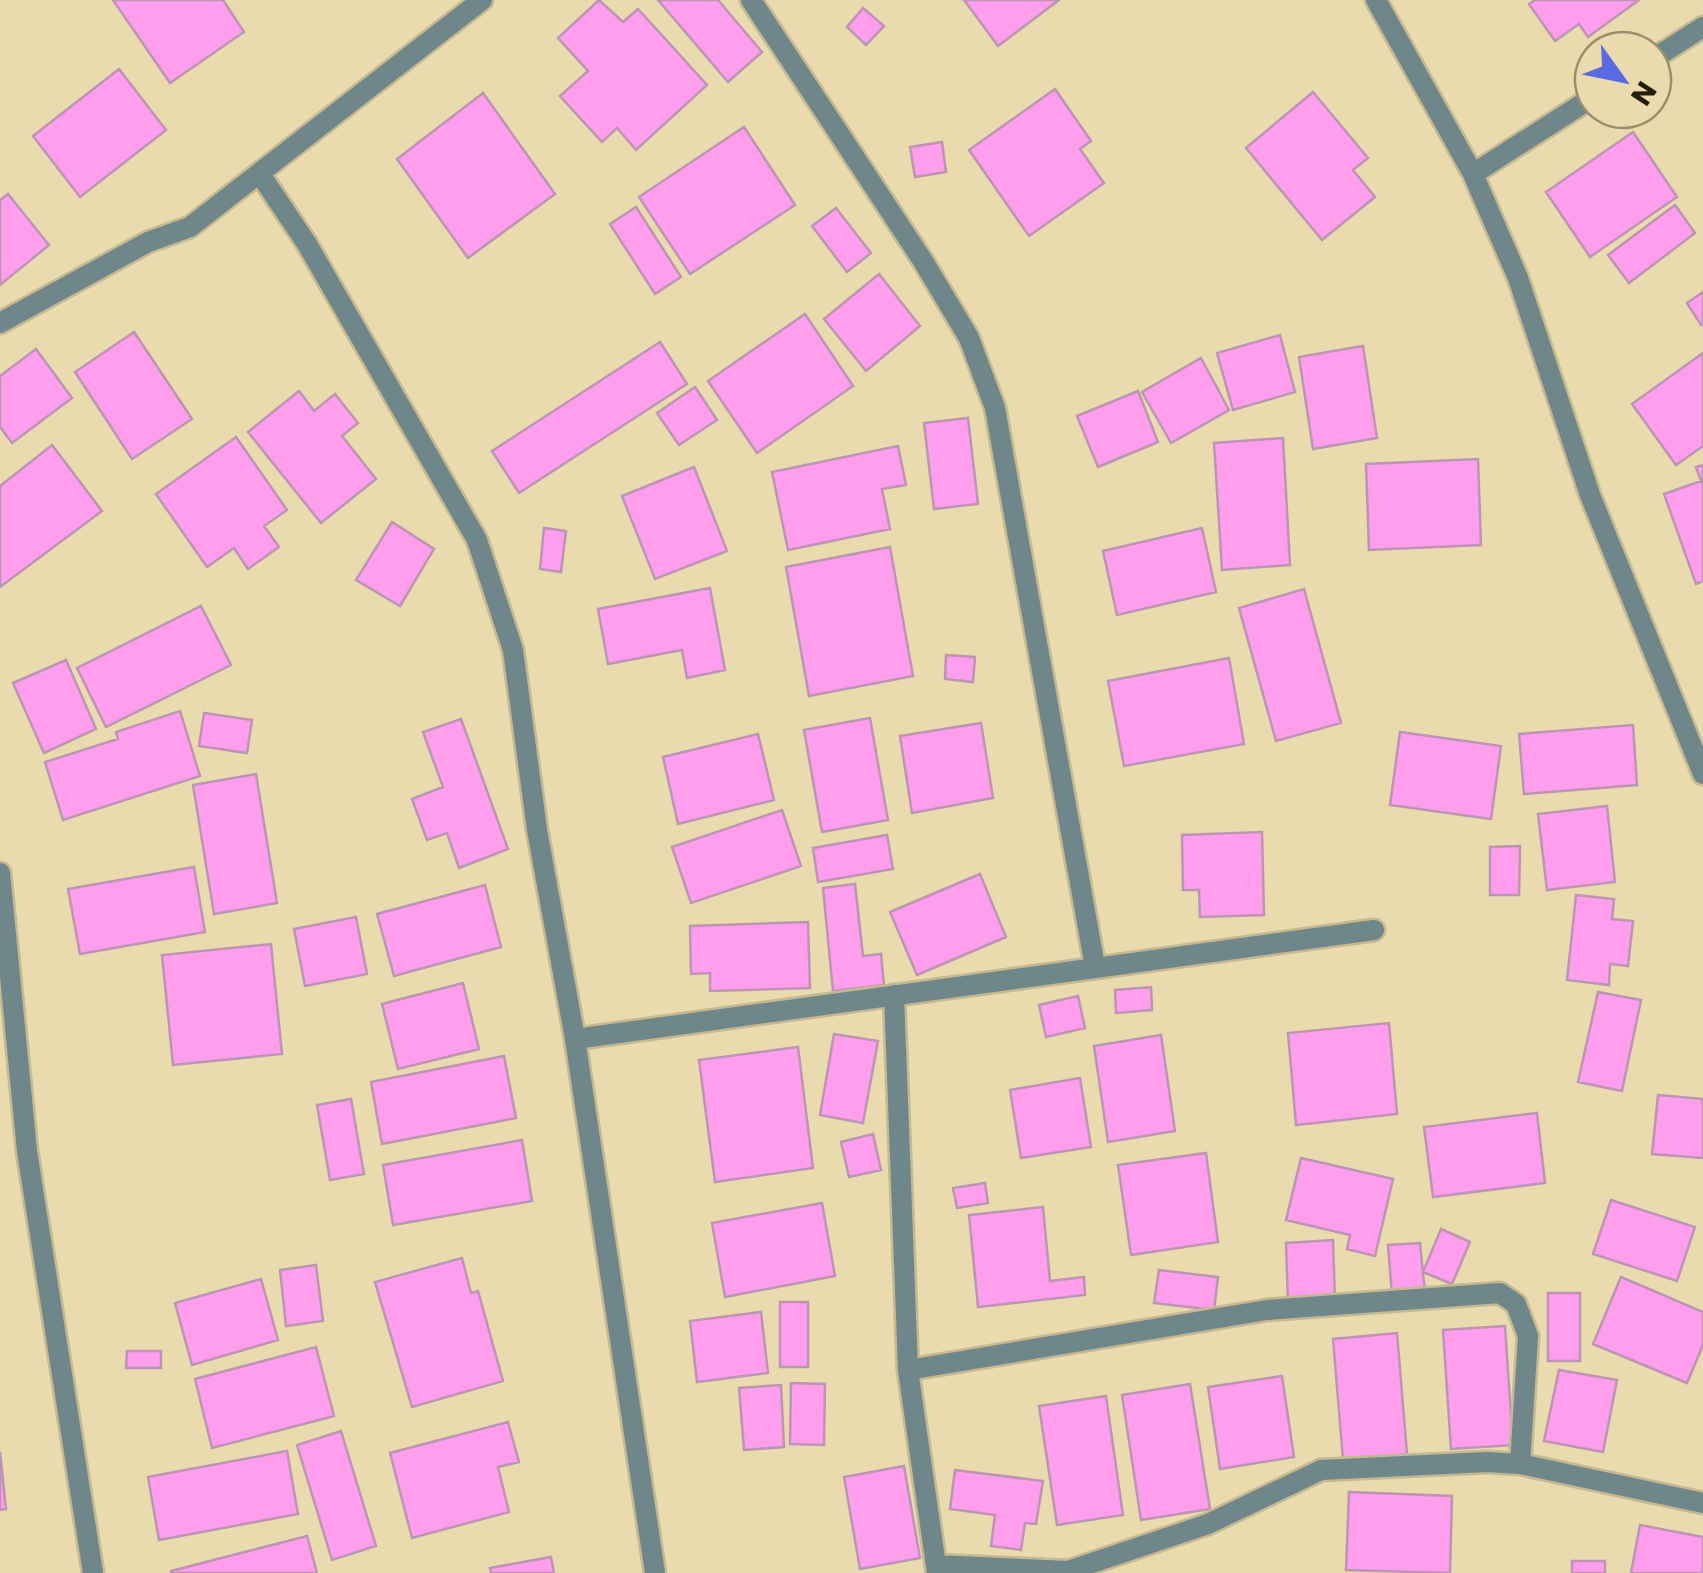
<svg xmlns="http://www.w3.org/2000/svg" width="1703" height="1573" font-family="Poppins,sans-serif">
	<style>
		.building { fill: #fe9eed; stroke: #bb95b3; stroke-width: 2.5 }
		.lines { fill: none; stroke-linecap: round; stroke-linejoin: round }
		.street-casing { stroke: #c5b991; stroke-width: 25 }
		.street { stroke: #6f868b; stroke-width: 20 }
	</style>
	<rect width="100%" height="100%" fill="#e9dbae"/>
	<path class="building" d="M113,0H223L244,32L170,83Z
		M599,0L623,22L638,9L707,85L636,150L617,128L602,142L560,96L588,71L558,38Z
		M658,0H718L762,52L728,82Z
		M964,0H1059L998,46Z
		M1535,0H1639L1588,37L1579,24L1555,41L1529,4Z
		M863,8L884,26L866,45L847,27Z
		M119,69L166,130L80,197L33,136Z
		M1055,89L1091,141L1080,149L1104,183L1029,236L969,150Z
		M1313,92L1368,158L1353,170L1375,197L1322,240L1246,148Z
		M483,93L555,194L468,258L397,159Z
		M744,127L795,205L690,274L639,197Z
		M1633,132L1677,197L1590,257L1546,192Z
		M942,142L946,172L915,177L910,147Z
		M8,194L49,245L0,285V200Z
		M1675,205L1695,233L1629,283L1608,255Z
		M636,207L681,277L655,294L610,224Z
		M836,208L871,253L847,272L812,226Z
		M879,274L920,326L866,371L824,319Z
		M1703,292V324L1701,325L1687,303Z
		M805,314L853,386L757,453L708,381Z
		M134,332L192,419L132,459L75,372Z
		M1280,335L1295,392L1233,410L1217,353Z
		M660,342L687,384L519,493L492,451Z
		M1363,346L1377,438L1313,449L1299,357Z
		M36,349L72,398L12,443L0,427V376Z
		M1703,353V446L1676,465L1632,404Z
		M1201,358L1229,410L1171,443L1142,392Z
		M695,387L717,420L679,445L657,413Z
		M299,391L314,411L335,394L358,423L342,436L376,479L321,523L248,432Z
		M1138,391L1158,442L1098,467L1077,416Z
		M968,418L978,504L934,509L924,423Z
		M236,437L287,510L264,526L279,547L248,569L234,548L207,567L156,494Z
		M1283,438L1290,565L1222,570L1214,443Z
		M52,445L102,511L0,587V486Z
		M898,446L906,485L882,489L890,529L788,550L772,472Z
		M1478,459L1481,545L1369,550L1366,464Z
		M1703,465V581L1696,584L1664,494L1701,481L1696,467Z
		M694,467L727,551L655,579L622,496Z
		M392,522L434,549L400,606L356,580Z
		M544,528L566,531L561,572L540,569Z
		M1202,528L1216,592L1117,615L1103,551Z
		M890,547L913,676L809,696L786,567Z
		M710,588L725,670L687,678L682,650L608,664L598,609Z
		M1304,589L1341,723L1276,741L1239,608Z
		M201,606L231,665L106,727L77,668Z
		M946,655L975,657L973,682L945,679Z
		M1229,658L1244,744L1124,766L1108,681Z
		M66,660L96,729L44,753L13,683Z
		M180,711L200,776L63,820L45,762L118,739L116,732Z
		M204,713L252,720L247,753L199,746Z
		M870,718L888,820L822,832L804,730Z
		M461,719L508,849L459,868L447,833L427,840L412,799L443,787L423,732Z
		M981,723L993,798L912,813L900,736Z
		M1633,725L1637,785L1524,794L1519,734Z
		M1400,732L1501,746L1491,819L1390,805Z
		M758,734L774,800L678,824L663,757Z
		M256,774L277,903L214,914L193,785Z
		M1607,806L1615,882L1547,890L1538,814Z
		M782,810L801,866L691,903L672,847Z
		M1262,832L1264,915L1200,917L1199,890H1183L1182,835Z
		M887,835L893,869L818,882L813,848Z
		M1520,846L1519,895H1490V847Z
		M194,867L205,932L80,954L68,889Z
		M980,874L1006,937L917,975L890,912Z
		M855,884L863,956L881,954L884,985L833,991L823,888Z
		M485,885L501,947L394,976L377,914Z
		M1576,895L1614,899L1612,919L1633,921L1628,966L1610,964L1609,985L1567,980Z
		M356,917L367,974L305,986L294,929Z
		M808,922L810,988L710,991V973L691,974L690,926Z
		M271,944L282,1054L173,1065L162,955Z
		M463,983L479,1049L398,1069L382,1004Z
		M1151,987L1152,1010L1116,1013L1115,990Z
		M1598,992L1641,1000L1622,1091L1578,1082Z
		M1078,996L1085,1028L1046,1037L1039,1005Z
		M1389,1023L1397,1114L1296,1125L1288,1033Z
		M834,1034L878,1041L863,1123L820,1115Z
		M1161,1035L1175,1131L1108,1142L1094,1046Z
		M798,1047L813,1168L715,1182L699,1060Z
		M504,1056L516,1118L382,1144L371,1082Z
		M1080,1078L1091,1147L1021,1158L1010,1090Z
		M1658,1095L1703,1099V1158L1652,1154Z
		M351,1099L364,1174L330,1180L317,1105Z
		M1537,1113L1545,1183L1433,1197L1424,1127Z
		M873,1134L881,1170L849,1177L841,1142Z
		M522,1140L532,1201L393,1225L383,1165Z
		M1206,1153L1218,1242L1131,1255L1118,1165Z
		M1301,1158L1393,1179L1375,1256L1347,1249L1350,1235L1286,1220Z
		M985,1183L988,1203L957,1208L953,1188Z
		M1611,1200L1695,1227L1677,1281L1593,1254Z
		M822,1203L835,1276L725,1297L712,1223Z
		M1043,1207L1050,1281L1084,1277L1085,1295L978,1307L969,1215Z
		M1441,1229L1470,1242L1452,1284L1423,1272Z
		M1333,1240L1335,1301L1288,1303L1286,1243Z
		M1420,1243L1425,1293L1392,1296L1388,1245Z
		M462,1258L471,1293L478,1291L503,1381L412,1407L375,1282Z
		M316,1265L323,1321L286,1326L280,1270Z
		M1159,1270L1218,1277L1214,1310L1154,1303Z
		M1621,1277L1703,1312V1345L1687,1383L1593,1344Z
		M261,1279L278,1340L192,1365L175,1303Z
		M1548,1293H1580V1361H1548Z
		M780,1302H808V1367H780Z
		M761,1312L768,1373L697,1382L690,1321Z
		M1505,1326L1513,1445L1451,1449L1443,1330Z
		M1397,1333L1407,1454L1343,1460L1333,1339Z
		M316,1347L334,1416L212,1448L195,1379Z
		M127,1351H161V1368H126Z
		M1559,1370L1617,1380L1603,1452L1544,1441Z
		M1282,1376L1294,1457L1220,1469L1208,1387Z
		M791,1383L825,1384L824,1445L790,1444Z
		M1190,1384L1210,1509L1141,1520L1122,1395Z
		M781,1385L784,1447L744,1450L739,1388Z
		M1106,1396L1123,1515L1057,1525L1039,1406Z
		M508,1422L519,1462L498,1467L509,1512L412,1538L390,1453Z
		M341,1431L376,1546L332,1560L297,1445Z
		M287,1451L298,1514L159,1540L148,1477Z
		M0,1452L6,1509L0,1510Z
		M904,1466L920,1558L860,1569L844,1477Z
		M955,1470L1043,1481L1036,1524L1025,1523L1021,1550L991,1546L995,1515L950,1509Z
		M1349,1492L1452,1496L1450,1573L1346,1570Z
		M1640,1525L1703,1537V1573H1631Z
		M307,1536L317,1573H171V1571Z
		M551,1557L554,1573H491L490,1568Z
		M1572,1561H1605V1573H1572Z"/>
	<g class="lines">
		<g class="street-casing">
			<path id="street" d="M751,0L923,261L969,338L995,408L1095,967
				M1376,0L1473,174L1518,278L1590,495L1703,774
				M1653,59L1703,27
				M260,174L307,244L477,540L513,650L537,830L575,1039L655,1573
				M1473,174L1593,97
				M0,323L148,242L190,227L482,0
				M0,873L27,1151L93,1573
				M894,995L908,1370L937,1573
				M575,1039L1374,930
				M908,1370L1267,1310L1500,1293L1516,1304L1528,1336L1520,1464
				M936,1565L1068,1571L1208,1524L1321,1470L1487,1462L1520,1464L1703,1503"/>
		</g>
		<use href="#street" class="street"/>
	</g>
	<g transform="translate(1623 80) rotate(123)"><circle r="48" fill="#e9dbae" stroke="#9a8f6d" stroke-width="2.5"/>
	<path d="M0-8L18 38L0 25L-18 38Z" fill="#5a6ae1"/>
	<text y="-15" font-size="28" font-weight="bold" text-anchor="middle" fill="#231d0c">N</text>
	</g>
</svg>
